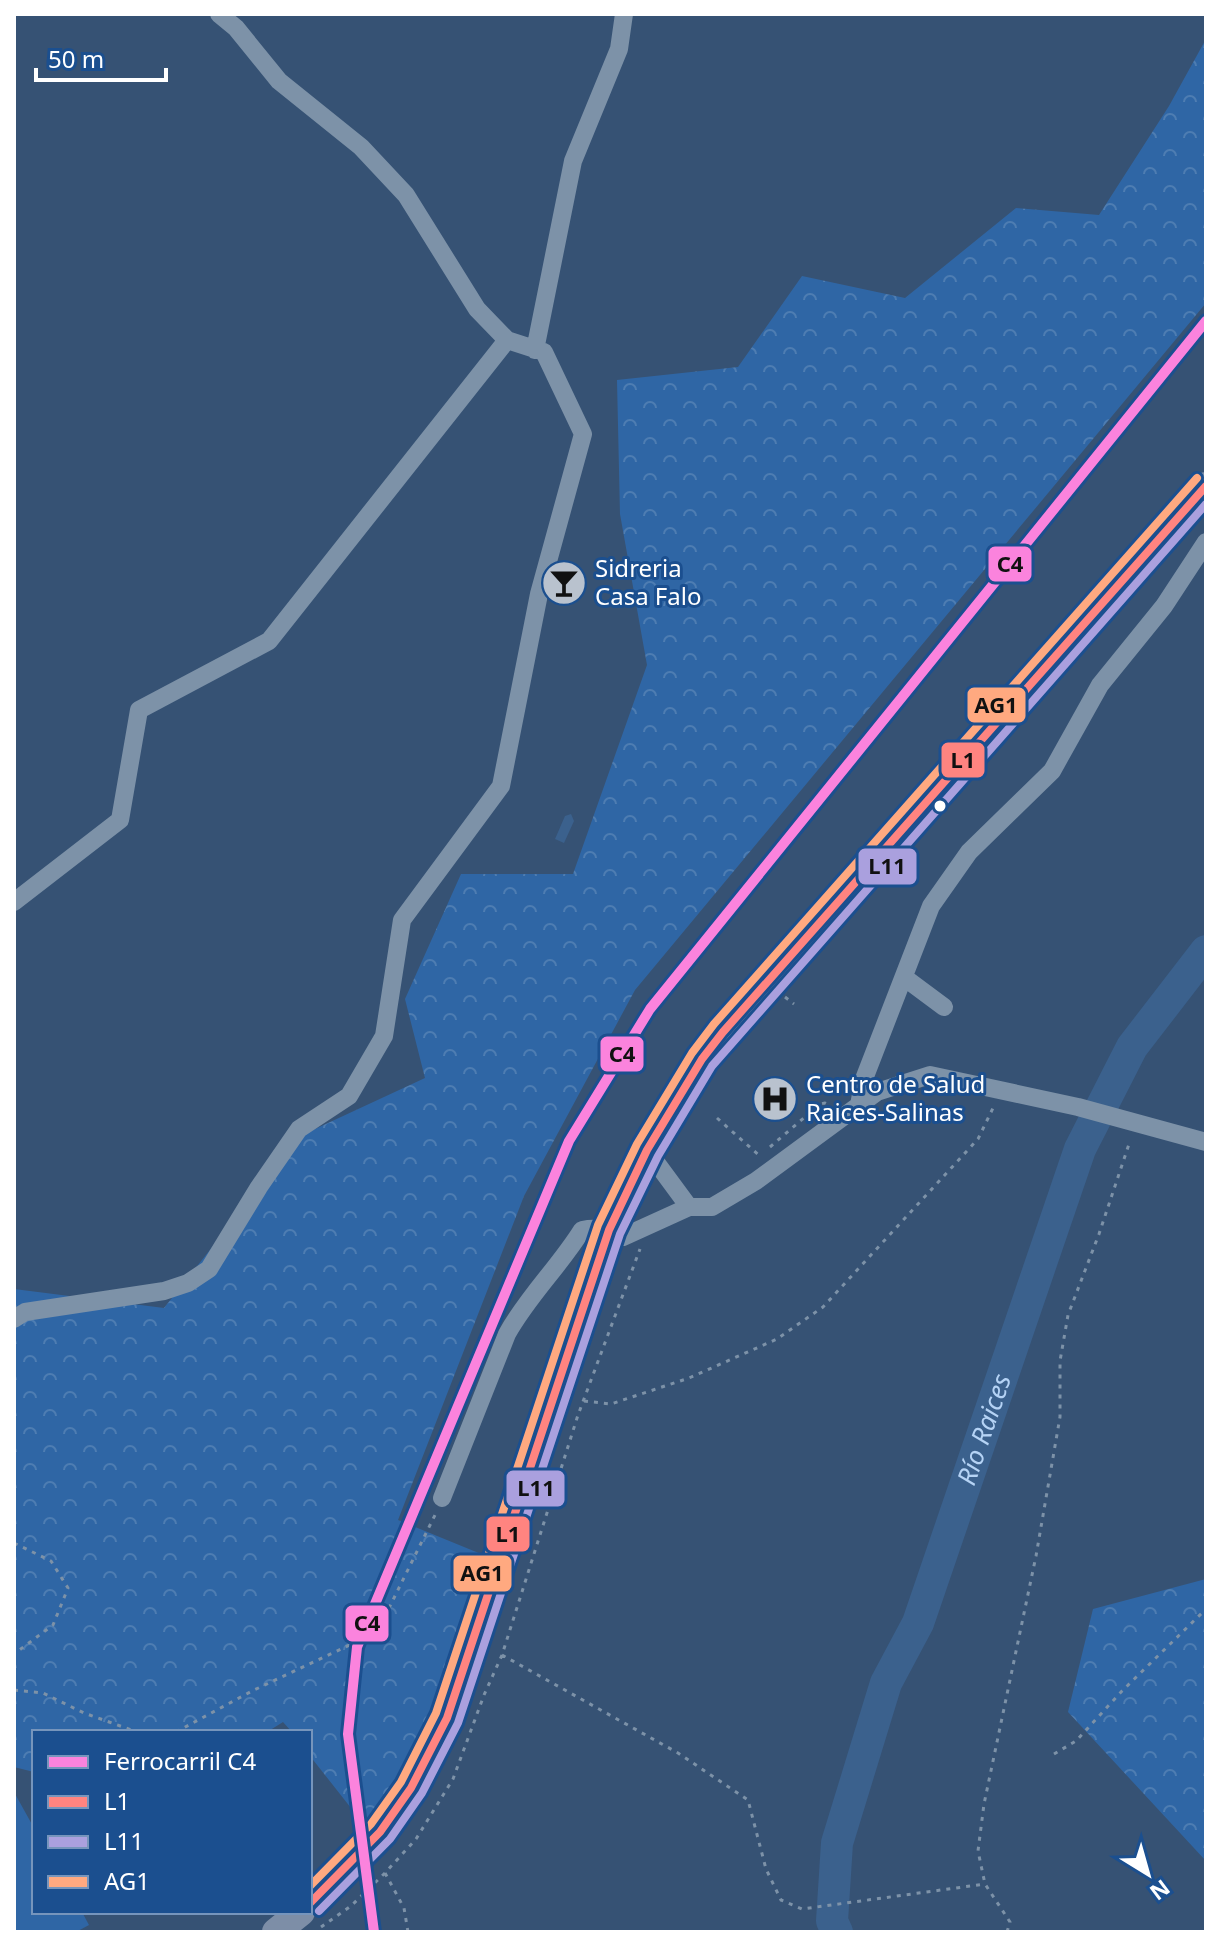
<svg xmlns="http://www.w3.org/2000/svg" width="1220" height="1946" font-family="'Noto Sans',sans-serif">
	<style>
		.forest { fill: url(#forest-crowns) }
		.pitch { fill: #2f66a5 }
		.water { fill: #3b618d }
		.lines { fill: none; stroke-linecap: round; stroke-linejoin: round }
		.river { stroke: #3b618d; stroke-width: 32 }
		.path { stroke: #7d92a8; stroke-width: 3; stroke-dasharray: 4 6; stroke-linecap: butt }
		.minor { stroke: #7d92a8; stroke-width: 18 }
		.primary { stroke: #7d8ea7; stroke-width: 28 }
		.bus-1-casing { stroke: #1b4f8f; stroke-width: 14 }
		.bus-2-casing { stroke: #1b4f8f; stroke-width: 14 }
		.bus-3-casing { stroke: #1b4f8f; stroke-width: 14 }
		.bus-1 { stroke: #ff8480; stroke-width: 8 }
		.bus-2 { stroke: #aaa0de; stroke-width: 8 }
		.bus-3 { stroke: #ffa980; stroke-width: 8 }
		.rail-1-casing { stroke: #1b4f8f; stroke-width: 16 }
		.rail-1 { stroke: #fb83dd; stroke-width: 10 }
		.bus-dot { fill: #fff; stroke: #1b4f8f; stroke-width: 3 }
		.labels { text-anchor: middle; stroke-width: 6; stroke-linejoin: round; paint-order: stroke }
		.poi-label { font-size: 24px; fill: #fff; stroke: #1b4f8f; text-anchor: start }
		.water-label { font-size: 26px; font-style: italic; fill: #b5d3f5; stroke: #1b4f8f }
		.line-badge { stroke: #1b4f8f; stroke-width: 3 }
		.pale-badge-label { font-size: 22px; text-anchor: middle; font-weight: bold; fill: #111 }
	</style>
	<defs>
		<pattern id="forest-crowns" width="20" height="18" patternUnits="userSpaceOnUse" patternTransform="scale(2)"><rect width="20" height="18" fill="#2f66a5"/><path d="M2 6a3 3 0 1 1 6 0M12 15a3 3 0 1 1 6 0" fill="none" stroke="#4e7db2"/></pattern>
	</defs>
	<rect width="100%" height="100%" fill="#365274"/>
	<path class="forest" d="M1206,39V303L635,990L524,1196L398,1520L486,1556L441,1708L366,1827L310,1756V1732H292L283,1722L267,1732H34V1772L14,1767V1289L164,1308L300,1136L425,1078L405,999L461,874H573L647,665L620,514L617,380L738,367L802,276L905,298L1016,208L1099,215L1169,106Z
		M1206,1579V1861L1068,1712L1093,1609Z"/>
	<path class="pitch" d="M14,1792L34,1828V1912H82L89,1925L76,1932H14Z"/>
	<path class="water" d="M571,814L574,821L564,843L555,839L565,816Z"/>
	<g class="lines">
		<path class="river" id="s1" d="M837,1932L832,1921L837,1843L886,1683L918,1623L1080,1149L1132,1047L1206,951"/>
		<path class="path" d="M785,997L794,1004
			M717,1118L761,1157
			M770,1147L806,1116L811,1106L825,1103L831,1106
			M584,1401L611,1404L689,1378L777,1339L823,1307L978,1139L993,1108
			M14,1543L51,1561L68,1588L53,1625L14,1654
			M502,1655L678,1753L748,1800L766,1869L781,1900L802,1909L985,1884
			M14,1690L43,1693L84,1713L137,1732
			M176,1732L252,1691L371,1635L390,1606L436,1513
			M1054,1754L1076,1741L1122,1691L1206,1609
			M385,1873L404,1908L408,1932
			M321,1927L351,1906L385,1873L416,1839L453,1779L484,1695L502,1655L578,1415L640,1249
			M1007,1932L1010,1922L985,1884L978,1851L984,1804L1036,1556L1060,1417V1361L1068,1315L1099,1234L1130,1141"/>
		<path class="minor" d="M535,350L573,161L619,49L624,14
			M14,902L120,820L139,710L269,641L507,340
			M905,978L944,1007
			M859,1105L864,1079L931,906L969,852L1052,771L1100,685L1164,606L1206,542
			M647,1150L689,1207
			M14,1319L25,1312L164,1291L188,1283L209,1269L259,1187L299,1129L349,1096L384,1036L402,920L501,786L539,594L583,434L544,352L507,340L477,309L406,195L361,147L279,81L236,28L219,14
			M442,1498L507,1334C528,1296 559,1267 582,1230C598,1227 609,1230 623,1237L689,1207H712L756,1181L877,1092L930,1075L1078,1107L1206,1142"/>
		<path class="primary" d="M310,1903L380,1832L411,1788L447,1718L609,1230L647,1150L702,1059L723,1032L1206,486
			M276,1932L301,1912"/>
		<g class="bus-1-casing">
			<path id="bus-1" d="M310,1903L380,1832L411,1788L447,1718L609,1230L647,1150L702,1059L723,1032L1206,486"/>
		</g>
		<g class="bus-2-casing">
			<path id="bus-2" d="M319,1911L390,1839L422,1793L458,1723L620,1234L658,1156L712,1066L1206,504"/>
		</g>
		<g class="bus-3-casing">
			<path id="bus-3" d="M310,1886L371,1824L401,1782L436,1713L598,1225L637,1144L692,1053L714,1024L1197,478"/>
		</g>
		<use href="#bus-1" class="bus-1"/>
		<use href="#bus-2" class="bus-2"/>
		<use href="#bus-3" class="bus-3"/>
		<g class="rail-1-casing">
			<path id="rail-1" d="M374,1932L348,1734L357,1647L569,1141L650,1009L1206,321"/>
		</g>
		<use href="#rail-1" class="rail-1"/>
	</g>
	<defs>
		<g id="bar-disc" transform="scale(2.3)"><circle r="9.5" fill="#b9c2ce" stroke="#1b4f8f"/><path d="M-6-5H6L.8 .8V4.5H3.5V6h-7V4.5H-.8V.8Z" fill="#111"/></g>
		<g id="hospital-disc" transform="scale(2.3)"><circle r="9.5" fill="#b9c2ce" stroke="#1b4f8f"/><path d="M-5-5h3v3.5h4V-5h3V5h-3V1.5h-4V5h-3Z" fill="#111"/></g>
	</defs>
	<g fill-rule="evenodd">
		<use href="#bar-disc" x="564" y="583"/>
		<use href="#hospital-disc" x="775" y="1099"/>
	</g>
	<circle class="bus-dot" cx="940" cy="806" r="7"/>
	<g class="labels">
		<g class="poi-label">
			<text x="595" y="577">Sidreria<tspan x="595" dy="28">Casa Falo</tspan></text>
			<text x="806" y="1093">Centro de Salud<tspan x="806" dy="28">Raices-Salinas</tspan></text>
		</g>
		<g class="water-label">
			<text dy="9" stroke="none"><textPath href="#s1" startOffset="530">Río Raices</textPath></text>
		</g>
	</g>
	<g class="line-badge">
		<rect x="987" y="545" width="46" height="38" rx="8" fill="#fb83dd"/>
		<rect x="966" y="686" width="61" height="38" rx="8" fill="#ffa980"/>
		<rect x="940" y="741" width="46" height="38" rx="8" fill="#ff8480"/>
		<rect x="857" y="847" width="61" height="39" rx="8" fill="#aaa0de"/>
		<rect x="599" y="1035" width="46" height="38" rx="8" fill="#fb83dd"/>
		<rect x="505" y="1469" width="61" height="39" rx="8" fill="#aaa0de"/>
		<rect x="485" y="1515" width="46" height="38" rx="8" fill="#ff8480"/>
		<rect x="452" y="1554" width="61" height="39" rx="8" fill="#ffa980"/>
		<rect x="344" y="1604" width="46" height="39" rx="8" fill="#fb83dd"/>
	</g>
	<g class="pale-badge-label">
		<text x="1010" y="572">C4</text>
		<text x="996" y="713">AG1</text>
		<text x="963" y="768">L1</text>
		<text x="887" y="874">L11</text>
		<text x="622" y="1062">C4</text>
		<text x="536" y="1496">L11</text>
		<text x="508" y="1542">L1</text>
		<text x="482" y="1581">AG1</text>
		<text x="367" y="1631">C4</text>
	</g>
	<rect width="1220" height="1946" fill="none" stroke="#ffffff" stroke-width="32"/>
	<rect x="32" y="1730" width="280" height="184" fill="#1b4f8f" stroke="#7695bc" stroke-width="2"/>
	<rect x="48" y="1756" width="40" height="12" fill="#fb83dd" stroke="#7695bc" stroke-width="2"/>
	<text x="104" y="1770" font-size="24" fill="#ffffff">Ferrocarril C4</text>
	<rect x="48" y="1796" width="40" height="12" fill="#ff8480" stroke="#7695bc" stroke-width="2"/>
	<text x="104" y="1810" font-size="24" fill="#ffffff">L1</text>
	<rect x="48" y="1836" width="40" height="12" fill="#aaa0de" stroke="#7695bc" stroke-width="2"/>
	<text x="104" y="1850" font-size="24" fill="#ffffff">L11</text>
	<rect x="48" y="1876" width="40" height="12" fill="#ffa980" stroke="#7695bc" stroke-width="2"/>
	<text x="104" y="1890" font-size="24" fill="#ffffff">AG1</text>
	<g transform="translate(1148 1874) rotate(143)" stroke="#1b4f8f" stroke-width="6" paint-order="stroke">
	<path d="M0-6L14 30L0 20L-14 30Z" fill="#ffffff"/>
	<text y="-12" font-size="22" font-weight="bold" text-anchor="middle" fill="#ffffff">N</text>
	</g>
	<path d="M36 68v12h130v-12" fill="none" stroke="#ffffff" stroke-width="4"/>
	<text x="48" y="68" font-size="24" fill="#ffffff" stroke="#1b4f8f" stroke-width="6" paint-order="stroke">50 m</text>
</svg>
